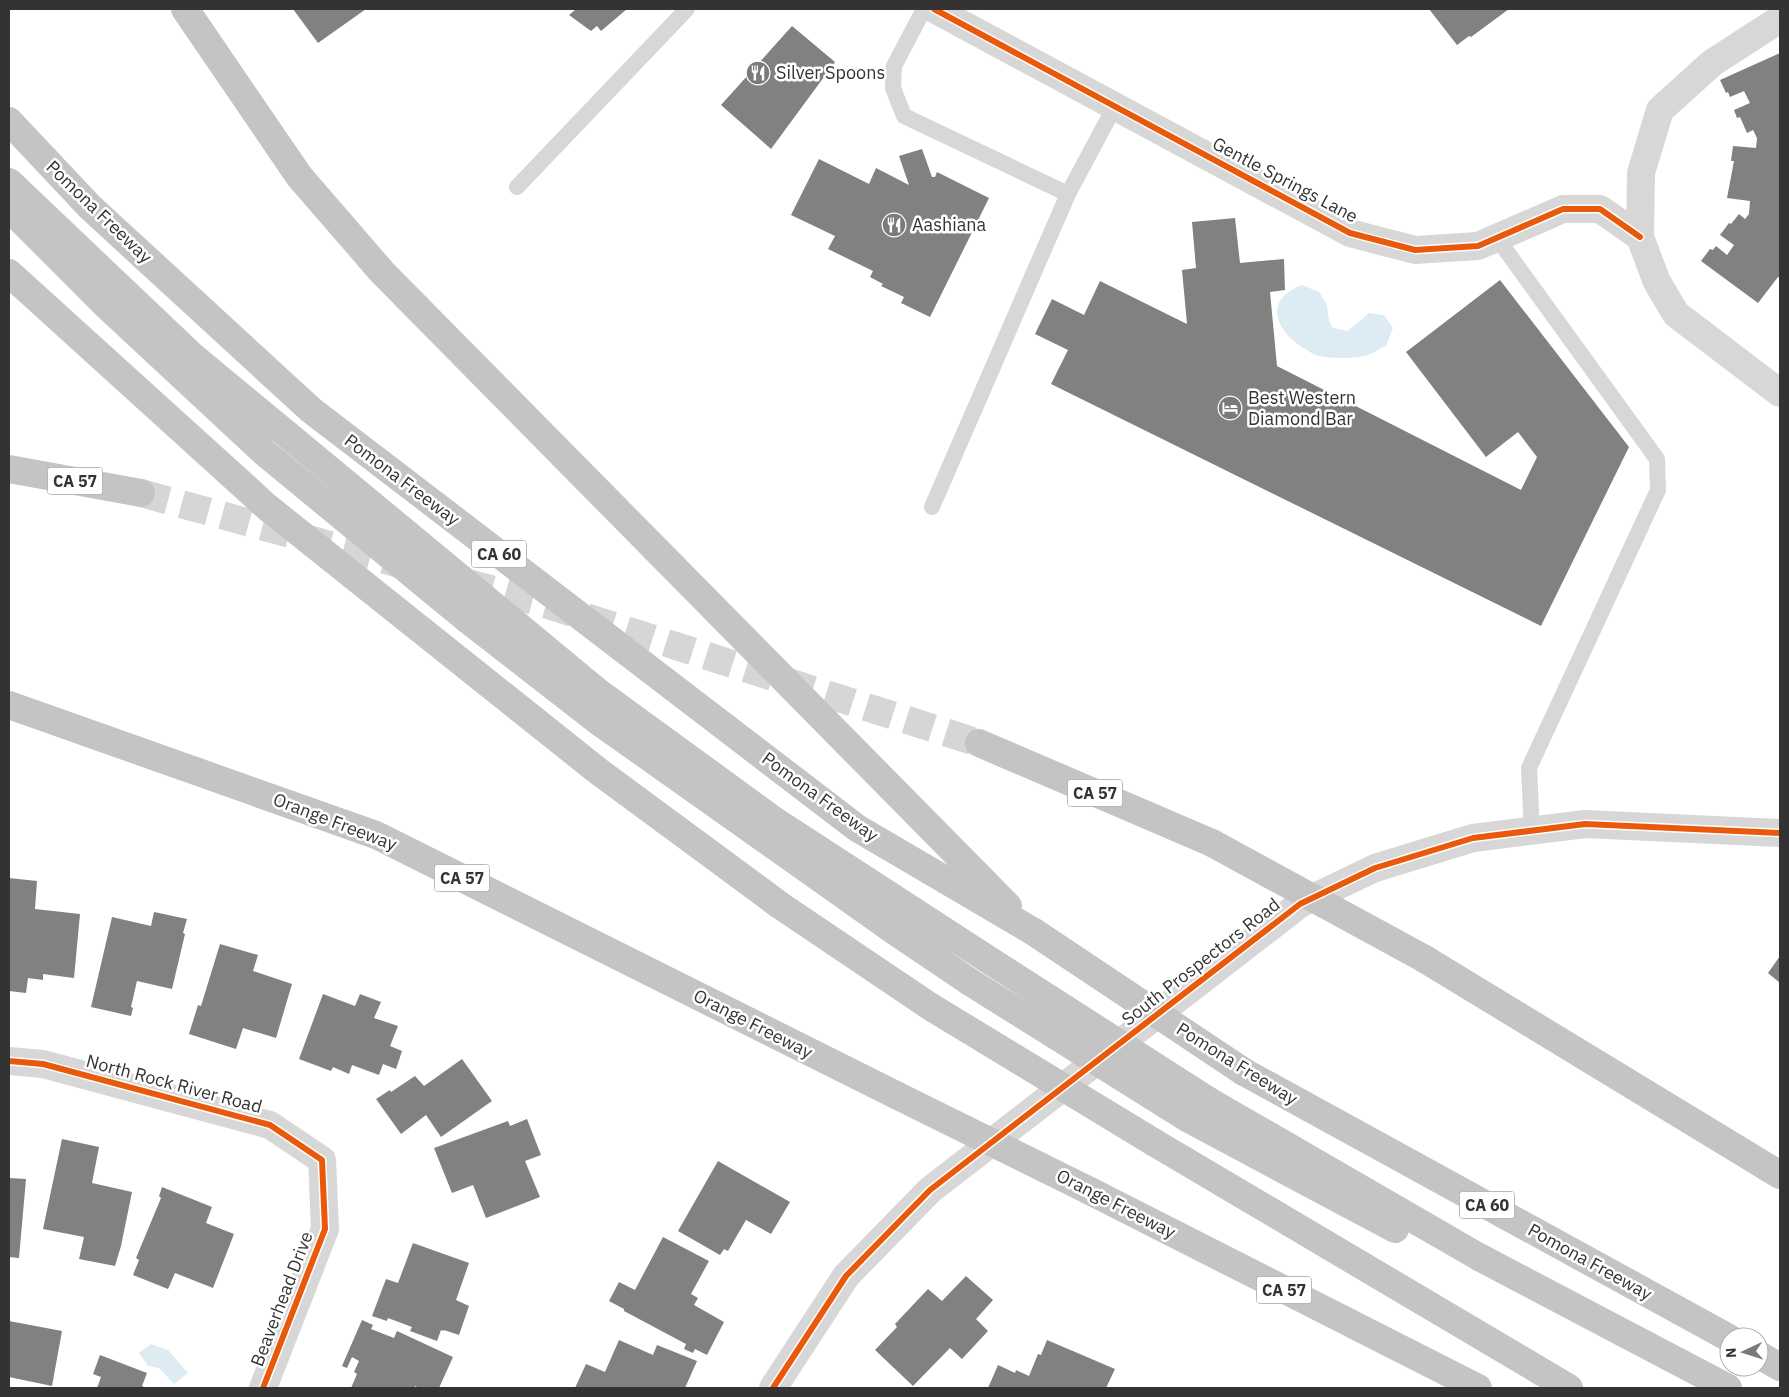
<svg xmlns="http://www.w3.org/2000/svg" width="1789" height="1397" font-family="'IBM Plex Sans',sans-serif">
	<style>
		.water { fill: #ddebf3 }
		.building { fill: #818181 }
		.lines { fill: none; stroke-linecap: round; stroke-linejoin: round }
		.highway-tunnel { stroke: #d6d6d6; stroke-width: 28; stroke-dasharray: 28 14; stroke-linecap: butt }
		.lane { stroke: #d7d7d7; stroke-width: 16 }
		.street { stroke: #d7d7d7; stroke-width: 28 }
		.highway { stroke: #c4c4c4; stroke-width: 28 }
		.highway-bridge { stroke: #c4c4c4; stroke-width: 28 }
		.cycleway-casing { stroke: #fff; stroke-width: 9 }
		.cycleway { stroke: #e8590c; stroke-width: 6 }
		.labels { text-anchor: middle; stroke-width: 5; stroke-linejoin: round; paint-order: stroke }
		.shield { fill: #fff; stroke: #707070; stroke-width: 1 }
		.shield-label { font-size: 16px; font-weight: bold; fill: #333 }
		.poi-label { font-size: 18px; fill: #333; stroke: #fff; text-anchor: start }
		.street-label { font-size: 18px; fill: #333; stroke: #fff }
	</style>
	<rect width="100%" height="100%" fill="#fff"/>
	<path class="water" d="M1302,285L1319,292L1327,305L1329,321L1333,328L1348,331L1369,313L1384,315L1393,328L1386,346C1380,348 1375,352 1369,355C1355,359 1329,359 1315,355C1311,353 1306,349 1302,347C1274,329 1264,299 1302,285Z
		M151,1344L168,1350L188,1373L174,1384L159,1368L148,1366L139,1353Z"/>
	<path class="building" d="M293,9H366L318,43Z
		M576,9H627L601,31L597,26L591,31L569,15Z
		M1429,9H1509L1471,37L1469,36L1457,45Z
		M792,26L835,62L771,149L721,105Z
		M1780,53V278L1778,277L1758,303L1701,261L1710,249L1713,250L1716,246L1727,255L1734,245L1720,235L1729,223L1731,224L1739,214L1745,219L1749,214L1750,201L1727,198L1734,161H1731L1733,146L1756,148L1757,138L1753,130L1747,133L1740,117L1737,118L1734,110L1750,103L1744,91L1730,97L1728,92L1726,93L1720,80Z
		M922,149L932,177H935L937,172L989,198L930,317L901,303L904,297L881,286L883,284L870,277L873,271L828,249L835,236L791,215L819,159L869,184L876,168L909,185L899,156Z
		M1235,218L1240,263L1284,259L1285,290L1270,292L1277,366L1521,490L1537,457L1518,432L1486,457L1406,352L1500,280L1629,447L1541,626L1051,384L1068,350L1035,334L1052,299L1084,315L1100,281L1187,324L1182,270L1196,268L1192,222Z
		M9,878L37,881L35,909L80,914L74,978L43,974V980L28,978L26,993L9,991Z
		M154,912L187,919L183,933L185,934L172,989L137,981L131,1007L133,1008L131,1016L91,1007L112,917L151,926Z
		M220,944L258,955L253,971L292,984L276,1038L243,1028L236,1049L189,1034L198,1005L201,1006Z
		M1780,956V983L1768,973Z
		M323,994L355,1006L360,994L381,1002L374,1018L398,1026L390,1046L402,1051L396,1069L383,1064L379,1075L352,1065L349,1074L333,1067L331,1071L299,1059Z
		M462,1059L492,1101L441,1137L426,1115L401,1134L376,1099L390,1090L391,1092L415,1076L424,1086Z
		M527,1119L541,1155L525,1161L540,1197L486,1218L473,1185L452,1193L434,1148L508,1121L510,1126Z
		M62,1139L99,1147L92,1183L132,1192L121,1246L115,1266L79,1259L84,1237L43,1229Z
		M718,1161L790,1202L771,1234L746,1220L728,1251L724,1249L720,1255L678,1231Z
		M9,1178L26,1179L19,1258L9,1257Z
		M162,1187L212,1207L206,1223L234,1234L213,1288L175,1273L168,1289L133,1275L139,1260L136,1258L161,1198L159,1196Z
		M663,1237L709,1261L691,1294L698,1298L694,1305L724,1322L707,1355L695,1349L693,1353L684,1349L686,1344L624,1311V1309L609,1301L619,1282L635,1290Z
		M413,1243L469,1263L456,1300L469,1306L459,1335L444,1330L443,1331L441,1330L437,1341L410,1331L412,1327L388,1318L387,1321L372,1316L386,1279L398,1283Z
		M966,1276L993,1300L976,1319L988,1331L962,1359L950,1348L913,1386L875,1350L897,1327L895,1324L928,1289L942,1301Z
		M362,1320L373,1325L371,1329L394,1338L397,1331L453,1357L439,1388H419L415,1386V1388H351L357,1374L354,1372L359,1361L352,1357L347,1368L342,1366Z
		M9,1321L62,1331L52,1386L9,1377Z
		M619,1340L653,1355L657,1345L697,1361L685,1388H575L586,1364L605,1372Z
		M1047,1340L1115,1369L1106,1388H988L998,1365L1015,1373L1016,1370L1029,1376L1038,1354L1041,1355Z
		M100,1355L147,1373L142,1386L146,1388H97L101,1377L93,1374Z"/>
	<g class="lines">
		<path class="highway-tunnel" d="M141,493L548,605L979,743"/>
		<path class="lane" d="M924,9L894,66L893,88L904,116L1068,194L932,507
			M517,187L687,9
			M1068,194L1115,106
			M1497,238L1657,459L1658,490L1529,768L1532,831"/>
		<path class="street" d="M934,9L1350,233L1415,250L1478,246L1563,209H1600L1640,237
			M1780,19L1712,63L1660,110L1641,173L1640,237L1657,282L1676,314L1780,393
			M9,1061L43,1064L270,1125L322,1160L325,1229L263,1388
			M773,1388L846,1276L930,1190L1300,904L1375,868L1473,838L1585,824L1780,833"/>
		<path class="highway" d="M185,9L299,176L382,272L1008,906
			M9,121L90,207L311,410L857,828L1034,932
			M9,182L191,355L598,692L775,821L992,962
			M9,208L107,306L265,453L468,620L598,721L896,932L970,982
			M9,273L267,507L598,771L781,906L931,1007
			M9,469L141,493
			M9,705L376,835L896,1095
			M979,743L1212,843
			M1423,958L1780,1175
			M1244,1072L1729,1338
			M1209,1101L1479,1257L1728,1388
			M1187,1118L1395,1229
			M1155,1143L1569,1388
			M1090,1191L1478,1388
			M1759,1355L1780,1367"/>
		<path class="highway-bridge" d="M1212,843L1423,958
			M1034,932L1244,1072
			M992,962L1209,1101
			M970,982L1187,1118
			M931,1007L1155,1143
			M896,1095L1090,1191"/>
		<g class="cycleway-casing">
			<path id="cycleway" d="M934,9L1350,233L1415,250L1478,246L1563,209H1600L1640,237
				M9,1061L43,1064L270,1125L322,1160L325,1229L263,1388
				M773,1388L846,1276L930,1190L1300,904L1375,868L1473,838L1585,824L1780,833"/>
		</g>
		<use href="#cycleway" class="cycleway"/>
	</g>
	<defs>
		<g id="restaurant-disc" transform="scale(1.25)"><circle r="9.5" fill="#7a7a7a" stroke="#fff"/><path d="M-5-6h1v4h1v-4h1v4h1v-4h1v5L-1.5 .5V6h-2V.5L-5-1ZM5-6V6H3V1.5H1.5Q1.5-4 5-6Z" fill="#fff"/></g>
		<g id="hotel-disc" transform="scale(1.25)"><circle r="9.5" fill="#7a7a7a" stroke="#fff"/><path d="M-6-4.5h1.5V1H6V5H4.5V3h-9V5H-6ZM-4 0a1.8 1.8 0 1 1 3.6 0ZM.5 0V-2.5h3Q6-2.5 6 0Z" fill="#fff"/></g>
	</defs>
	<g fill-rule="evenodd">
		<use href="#restaurant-disc" x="758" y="73"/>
		<use href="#restaurant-disc" x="894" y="225"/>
		<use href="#hotel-disc" x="1230" y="408"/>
	</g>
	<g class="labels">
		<g class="shield">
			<rect x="47.5" y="467.5" width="55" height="27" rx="4"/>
			<rect x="471.5" y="540.5" width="55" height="27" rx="4"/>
			<rect x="1067.5" y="779.5" width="55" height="27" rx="4"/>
			<rect x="434.5" y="864.5" width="55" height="27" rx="4"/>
			<rect x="1459.5" y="1191.5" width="55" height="27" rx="4"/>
			<rect x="1256.5" y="1276.5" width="55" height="27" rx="4"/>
		</g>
		<g class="shield-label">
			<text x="75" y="487">CA 57</text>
			<text x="499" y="560">CA 60</text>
			<text x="1095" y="799">CA 57</text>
			<text x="462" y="884">CA 57</text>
			<text x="1487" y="1211">CA 60</text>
			<text x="1284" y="1296">CA 57</text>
		</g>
		<g class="poi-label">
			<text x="776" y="79">Silver Spoons</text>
			<text x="912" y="231">Aashiana</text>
			<text x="1248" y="404">Best Western<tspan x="1248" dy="21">Diamond Bar</tspan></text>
		</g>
		<g class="street-label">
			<text transform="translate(1285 180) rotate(28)" y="6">Gentle Springs Lane</text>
			<text transform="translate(99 212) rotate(44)" y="6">Pomona Freeway</text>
			<text transform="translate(402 480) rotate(37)" y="6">Pomona Freeway</text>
			<text transform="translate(820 797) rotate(36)" y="6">Pomona Freeway</text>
			<text transform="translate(335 822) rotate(21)" y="6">Orange Freeway</text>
			<text transform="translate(1201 962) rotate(-38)" y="6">South Prospectors Road</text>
			<text transform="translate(753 1024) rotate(27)" y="6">Orange Freeway</text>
			<text transform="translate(1237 1064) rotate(32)" y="6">Pomona Freeway</text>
			<text transform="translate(174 1084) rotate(15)" y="6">North Rock River Road</text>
			<text transform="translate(1116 1204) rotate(27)" y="6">Orange Freeway</text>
			<text transform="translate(1590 1262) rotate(29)" y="6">Pomona Freeway</text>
			<text transform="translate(282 1299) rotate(-69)" y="6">Beaverhead Drive</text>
		</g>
	</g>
	<rect width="1789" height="1397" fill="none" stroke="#333333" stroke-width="20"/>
	<g transform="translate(1744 1352) rotate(266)"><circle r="24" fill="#ffffff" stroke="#adadad"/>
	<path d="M0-4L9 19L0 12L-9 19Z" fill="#7a7a7a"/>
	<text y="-8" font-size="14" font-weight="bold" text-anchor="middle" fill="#333333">N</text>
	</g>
</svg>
